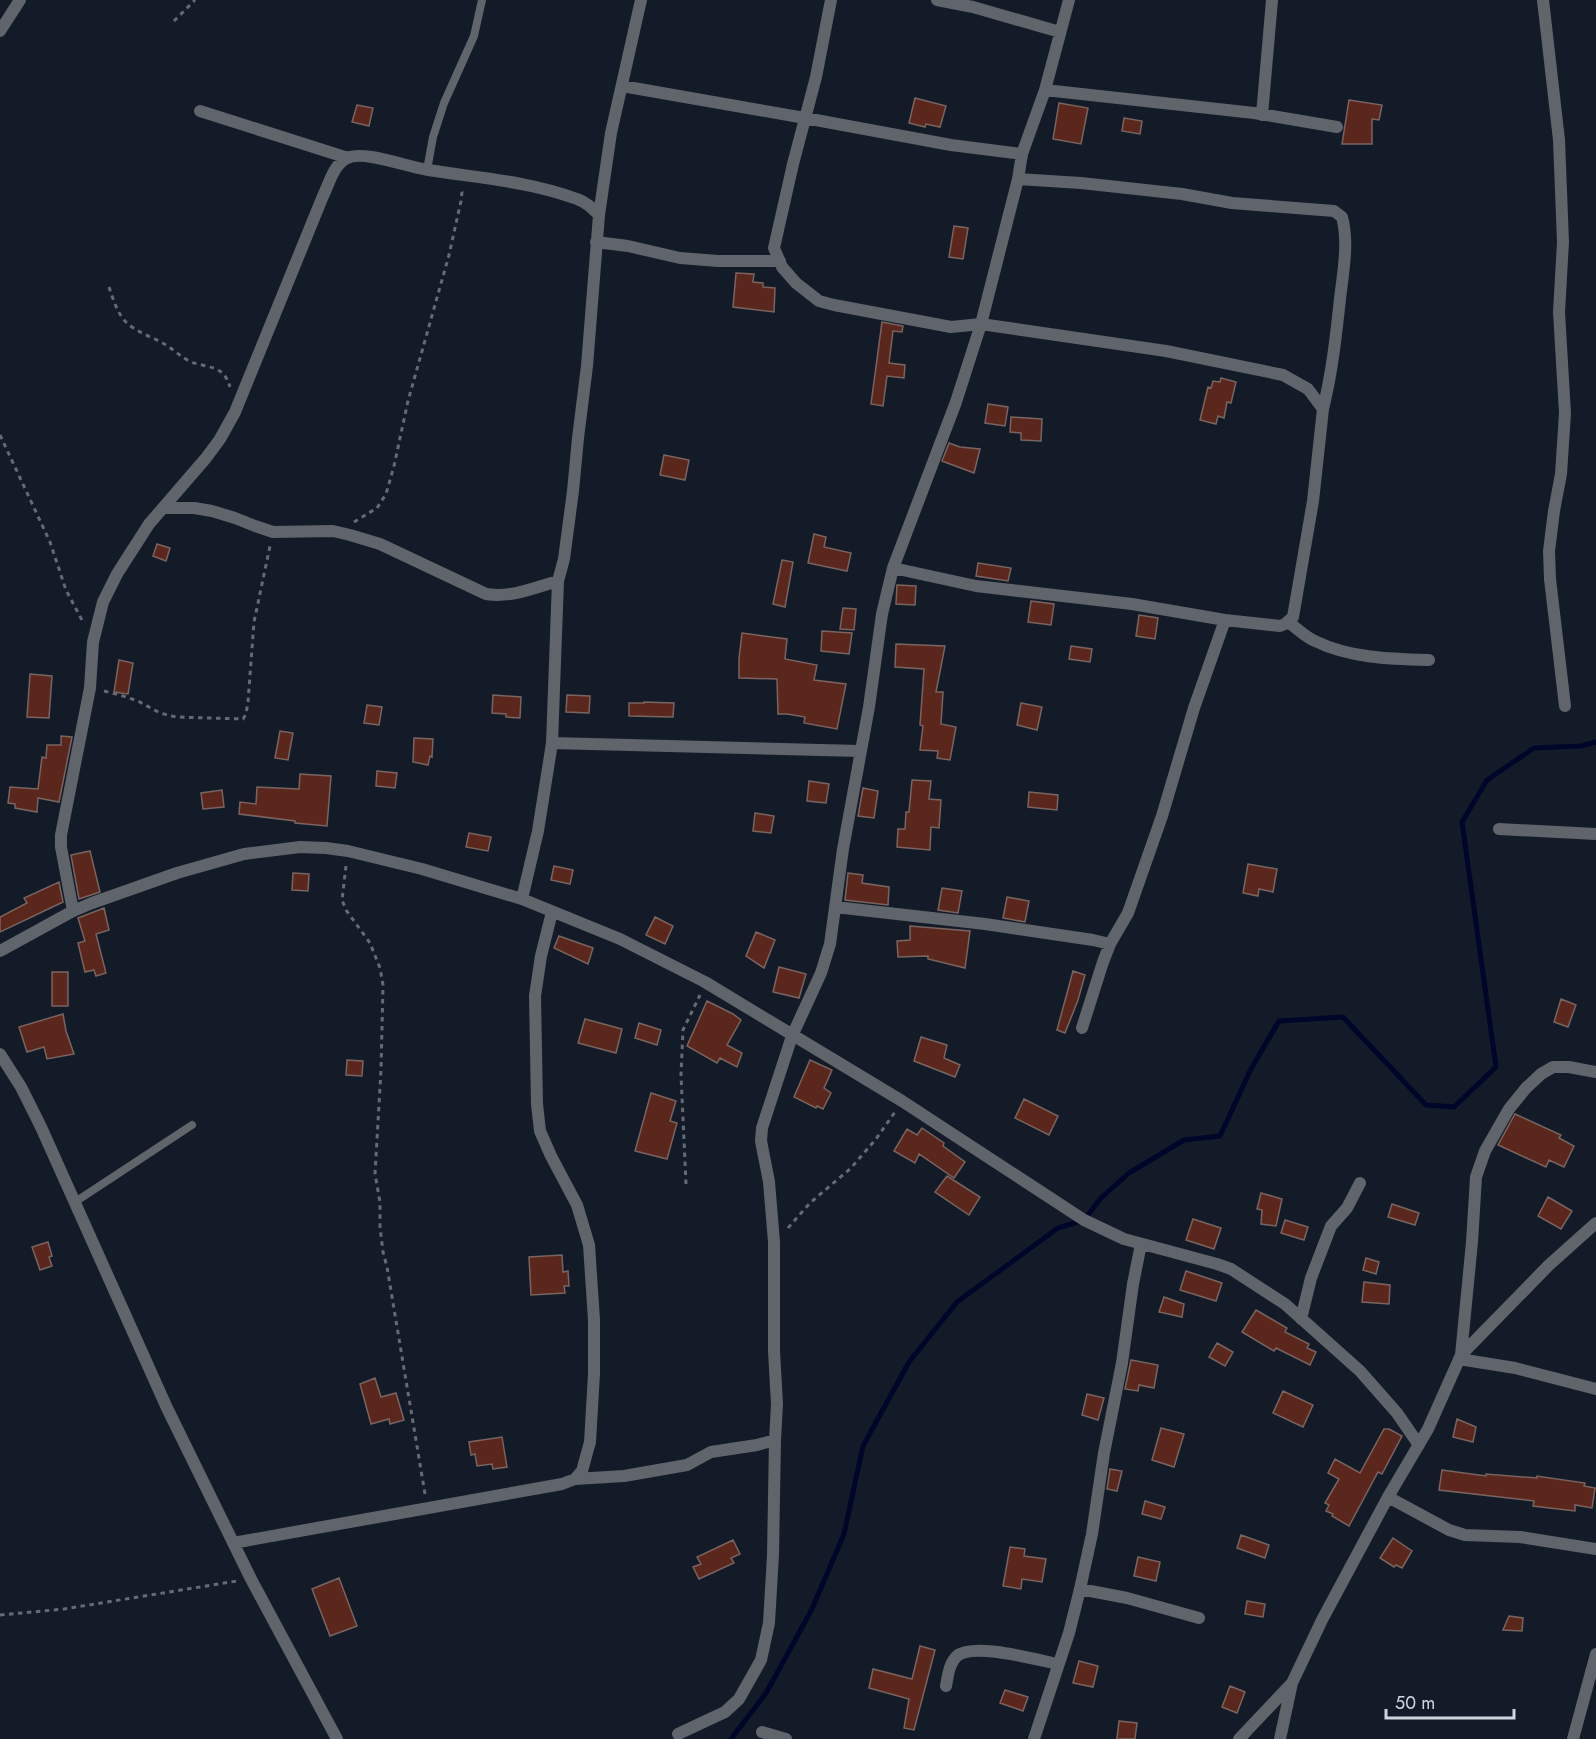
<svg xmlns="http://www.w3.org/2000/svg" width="1596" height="1739" font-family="Jost,sans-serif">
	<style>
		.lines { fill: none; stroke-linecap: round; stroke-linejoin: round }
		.stream { stroke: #00052a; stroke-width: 5 }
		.building { fill: #5b271d; stroke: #796460; stroke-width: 1.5 }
		.path { stroke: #646b76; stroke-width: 3; stroke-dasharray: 4.5 4.5; stroke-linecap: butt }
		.lane { stroke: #60646b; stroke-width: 8 }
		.street { stroke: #60646b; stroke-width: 12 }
	</style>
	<rect width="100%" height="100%" fill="#131b28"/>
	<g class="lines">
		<path class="stream" d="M731,1739L766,1693L811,1611L844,1534L863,1446L909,1362L957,1302L1058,1228L1084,1220L1101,1198L1129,1173L1184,1140L1220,1136L1251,1069L1279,1021L1343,1017L1426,1105L1454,1107L1496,1067L1462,822L1487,780L1534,748L1581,746L1596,742"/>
	</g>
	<path class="building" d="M915,98L946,106L940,127L926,124L925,127L909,123Z
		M1349,100L1382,105L1379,120L1372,119V144H1342Z
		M1059,103L1088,108L1081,144L1053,139Z
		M357,105L373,108L369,126L352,122Z
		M1124,118L1142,121L1140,134L1122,131Z
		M954,226L968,228L963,259L949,257Z
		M736,273L754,274L753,282L763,283V287L775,288L774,312L733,307Z
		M882,322L903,326L902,332L893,331L889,363L905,365L904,378L887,376L883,406L871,404Z
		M1221,378L1236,382L1231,403L1227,402L1224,418L1218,416L1216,424L1200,420L1208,387L1211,388L1213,381L1220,382Z
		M988,404L1008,407L1005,426L985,423Z
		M1011,417L1042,419L1041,441L1021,440V433L1010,432Z
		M949,443L960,447L980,449L974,473L942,461Z
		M664,455L689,460L685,480L660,475Z
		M814,534L826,537L824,547L851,553L847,571L808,563Z
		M157,544L170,548L166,561L153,556Z
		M782,560L793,562L785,607L773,604Z
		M978,563L1011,568L1008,581L976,576Z
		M897,585L916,586L915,605L896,604Z
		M1031,601L1054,604L1051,625L1028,622Z
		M843,608L856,609L854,630L840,629Z
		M1139,615L1158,618L1155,639L1136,636Z
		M822,631L852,633L849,654L821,651Z
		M742,633L787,639L785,659L817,665L814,680L846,684L837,729L804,723L805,717L787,714H778L777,679L739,678V659Z
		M896,644L945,646L936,692H943L941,724L956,727L950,760L937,758L938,751L920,750L923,726L920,725L924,669L895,667Z
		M1071,646L1092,649L1090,662L1069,659Z
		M119,660L133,663L128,694L114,692Z
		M30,674L52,676L49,718L27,717Z
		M493,695L521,697L520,718L506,717V714L492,713Z
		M567,695L590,696L589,713L566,712Z
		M644,702L674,703L673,717L629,716V703H644Z
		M1021,703L1042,707L1037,730L1017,725Z
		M367,705L382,707L379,725L364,723Z
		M280,731L293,733L288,760L275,758Z
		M61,736L72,737L59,802L38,798L37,812L15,808V804L8,803L10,787L38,789L42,757L46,758L47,745H61Z
		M414,738L433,739L432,757L430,756L428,765L413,762Z
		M377,771L397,773L395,788L376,786Z
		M300,774L331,776L327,826L295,823V821L239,814L240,802L256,804L257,787L299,789Z
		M912,780L931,781L929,799L941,800L939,828L931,827L930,850L897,847L898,829H905L906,812H909Z
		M809,781L829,784L826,803L807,801Z
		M863,788L878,791L874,818L858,816Z
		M222,790L224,807L203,809L201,793Z
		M1029,792L1058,795L1057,810L1028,807Z
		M755,813L774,816L771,833L753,831Z
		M469,833L491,837L488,851L466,847Z
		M90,851L100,892L79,899L71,855Z
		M1248,864L1277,869L1273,892L1259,889L1258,896L1243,893Z
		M554,866L573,870L570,884L551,880Z
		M293,873L309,874L308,891L292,890Z
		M848,873L863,875L862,883L889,887L888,905L845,900Z
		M59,882L63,902L0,932V917L27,903L24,898Z
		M942,888L962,891L958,913L938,910Z
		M1007,897L1029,901L1025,922L1003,918Z
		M104,908L109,930L96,934L106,973L96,976L94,970L85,972L78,943L85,941L78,918Z
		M655,917L673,926L665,944L646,935Z
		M910,926L970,931L965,968L928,959V956L898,957L897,941L910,940Z
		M756,932L775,940L764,968L746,956Z
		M559,936L593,948L588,964L554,948Z
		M779,967L806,974L799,998L773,992Z
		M1073,971L1085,975L1078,1000L1065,1033L1057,1030Z
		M52,972H68V1006H52Z
		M1561,999L1576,1005L1568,1027L1554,1022Z
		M707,1001L733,1014L741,1020L727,1045L742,1053L737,1067L720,1058L717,1063L687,1046Z
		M63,1014L66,1031L74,1054L47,1059L44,1047L27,1052L19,1027Z
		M585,1019L622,1029L616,1053L578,1043Z
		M639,1023L661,1030L657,1045L635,1038Z
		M921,1037L947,1045L944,1058L960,1065L955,1077L914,1061Z
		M347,1060L363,1061L362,1076L346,1075Z
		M810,1060L832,1070L824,1088L831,1093L823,1109L817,1106L816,1108L794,1097Z
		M651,1093L676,1101L670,1121L677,1123L667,1159L635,1151Z
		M1024,1099L1058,1116L1049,1135L1015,1118Z
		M1515,1114L1561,1135L1559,1138L1574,1146L1564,1167L1549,1160L1546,1167L1498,1145Z
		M922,1128L944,1143L943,1146L965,1162L954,1178L919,1154L915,1163L894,1151L907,1129L917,1135Z
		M947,1176L980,1197L969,1215L935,1192Z
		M1261,1193L1282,1199L1276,1226L1261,1224L1262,1210L1257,1209Z
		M1548,1197L1572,1211L1561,1229L1538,1216Z
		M1392,1204L1419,1213L1415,1225L1388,1217Z
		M1193,1219L1221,1228L1214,1249L1186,1240Z
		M1285,1220L1308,1227L1304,1240L1281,1233Z
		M48,1242L52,1256L49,1257L52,1266L40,1270L32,1247Z
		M562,1255L563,1272L568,1271L569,1286H564L565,1293L531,1295L529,1257Z
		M1366,1258L1379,1262L1376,1274L1363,1270Z
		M1186,1271L1222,1283L1216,1301L1180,1290Z
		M1364,1282L1390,1285L1389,1304L1362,1302Z
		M1164,1297L1184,1304L1182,1317L1159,1312Z
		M1256,1310L1287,1328L1285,1332L1309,1344L1307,1348L1316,1352L1310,1365L1276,1348L1274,1351L1242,1332Z
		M1217,1343L1233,1352L1225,1366L1209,1357Z
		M1131,1360L1158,1365L1154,1388L1139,1385L1138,1391L1125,1389Z
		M375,1378L381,1397L396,1393L404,1420L390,1424L389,1419L371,1424L360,1384Z
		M1283,1391L1313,1405L1303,1427L1273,1413Z
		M1087,1394L1104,1398L1098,1420L1082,1415Z
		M1457,1419L1476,1427L1473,1442L1453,1437Z
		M1161,1428L1184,1434L1174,1467L1152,1460Z
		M1384,1429H1389L1402,1436L1382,1474L1378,1472L1349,1526L1332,1516L1333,1514L1326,1511L1329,1505L1325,1503L1339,1479L1328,1473L1335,1459L1360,1473Z
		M502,1437L507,1467L493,1469L492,1464L477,1466L475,1454L471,1455L469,1442Z
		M1110,1469L1122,1471L1117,1491L1107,1489Z
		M1442,1470L1486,1476V1474L1537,1478V1476L1585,1483L1584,1486L1595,1488L1592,1508L1575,1505V1511L1533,1506L1534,1501L1439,1490Z
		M1145,1501L1165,1507L1161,1519L1142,1514Z
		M1241,1535L1269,1545L1265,1558L1237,1548Z
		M1393,1538L1412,1551L1402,1568L1396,1565L1394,1567L1380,1558Z
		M733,1540L740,1554L731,1558L734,1563L699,1579L693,1567L701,1564L697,1557Z
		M1010,1547L1025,1549L1024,1556L1046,1559L1042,1582L1022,1579L1021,1589L1003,1586Z
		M1138,1557L1160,1562L1156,1581L1134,1576Z
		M339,1578L357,1626L330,1636L312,1589Z
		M1247,1601L1265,1604L1263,1617L1245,1614Z
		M1509,1616L1523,1618L1522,1631L1503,1630Z
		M920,1646L935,1650L914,1730L904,1728L909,1699L869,1688L873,1669L912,1679Z
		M1079,1661L1098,1666L1093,1687L1073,1683Z
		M1230,1686L1245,1692L1237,1713L1222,1707Z
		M1005,1690L1028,1697L1023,1711L1000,1703Z
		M1119,1721L1137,1723L1135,1739H1117Z"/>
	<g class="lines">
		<path class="path" d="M174,21L195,0
			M109,287C113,299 117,312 125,321C135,332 153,337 166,345C174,350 180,356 189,361C207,369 223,363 230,387
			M0,435L50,542L66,590L83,622
			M354,522L377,508L386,494L394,466L408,401L449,255L461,201L462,192L460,188
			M104,691L120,695L138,701L160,713L176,717L243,719L246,714L248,702L254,622L270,546
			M346,866L342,900L346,910L370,943L380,968L383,985L381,1070L375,1174L380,1202V1227L383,1252L387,1267L425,1494
			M686,1184L681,1075L683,1030L700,995
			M788,1228L810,1203L851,1168L876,1139L895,1112
			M0,1615L64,1609L237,1581"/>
		<path class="lane" d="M427,170L433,137L444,103L474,36L482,0
			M75,1202L192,1125"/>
		<path class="street" d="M831,0L816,77L793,164L774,248L782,267L796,283L819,301L834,305L951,327L981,324L1166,351L1283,375L1308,389L1323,409L1313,501L1293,617L1285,624L1280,626L1225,620L1132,604L976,586L893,568
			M937,0L973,7L1060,32
			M1543,0L1559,140L1563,242L1559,312L1565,413L1561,474L1554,511L1549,551L1550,579L1565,706
			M0,31L20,0
			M622,86L805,118L951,145L1022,154
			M1045,90L1254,113L1337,127
			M200,111L348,158
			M1262,115L1272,0
			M1018,179L1081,183L1182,194L1232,203L1334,211L1342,217C1349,243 1343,272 1340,299C1336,336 1332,373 1323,409
			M596,242L628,246L680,258L718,261H780
			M164,508H194L212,511L235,518L255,526L273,532L333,531L350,535L380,544L486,594C511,598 534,588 558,581
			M1288,622C1297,628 1305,637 1315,641C1349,658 1391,659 1429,660
			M552,743L860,751
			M1499,829L1596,834
			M522,899L538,831L552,743L558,581L564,559L573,491L578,438L587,366L599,215L611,133L641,0
			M835,907L985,924L1093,940L1110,944
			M73,911L61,847V835L90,688L93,642L103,602L117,574L149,524L206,458L220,439L235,412L323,196C329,184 334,164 347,158C364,150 407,167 428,170C478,178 529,181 577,199C586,202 592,208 599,215
			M0,951L73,911L92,903L177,873L244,854L300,847L326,848L348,851L422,869L522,899L620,939L705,982L902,1101L1084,1220L1124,1239L1217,1264L1231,1269L1285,1304L1360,1371L1397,1413L1419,1445
			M1082,1028L1103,962L1110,944L1128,913L1162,816L1194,708L1225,620
			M0,1054L21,1087L41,1127L167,1408L251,1579L337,1739
			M1301,1319L1311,1278L1331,1226L1347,1208L1360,1183
			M1461,1355L1472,1242L1476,1177L1485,1151L1509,1109L1526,1088L1541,1074L1553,1067H1569L1596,1072
			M1459,1359L1515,1368L1596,1389
			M575,1479L624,1476L687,1465L711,1452L757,1445L775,1440
			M1388,1497L1449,1530L1465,1535L1520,1537L1596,1549
			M233,1543L562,1484L575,1479L582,1471L590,1442L594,1374V1320L589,1245L577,1205L551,1156L540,1131L537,1104L535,996L541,956L552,912
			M1080,1589L1127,1598L1199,1618
			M946,1686C948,1676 949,1663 957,1656C973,1642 1037,1660 1058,1664
			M762,1732L786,1739
			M678,1734L725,1712L739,1699L761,1660L769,1623L773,1555L775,1440L777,1404L774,1351V1242L769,1182L761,1141L762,1128L792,1036L821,973L830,944L843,849L869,707L882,614L893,568L956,402L981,324L1018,179L1022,154L1045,90L1069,0
			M1034,1739L1069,1633L1080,1589L1092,1534L1104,1453L1122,1363L1133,1284L1141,1244
			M1239,1739L1292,1683
			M1280,1739L1292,1683L1322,1620L1388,1497L1428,1429L1461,1355L1549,1265L1596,1223
			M1573,1739L1596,1654"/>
	</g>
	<path d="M1386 1709v9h128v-9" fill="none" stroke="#d0d5de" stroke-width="3"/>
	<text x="1395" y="1709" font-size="18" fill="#d0d5de" stroke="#131b28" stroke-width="4.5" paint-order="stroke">50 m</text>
</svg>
